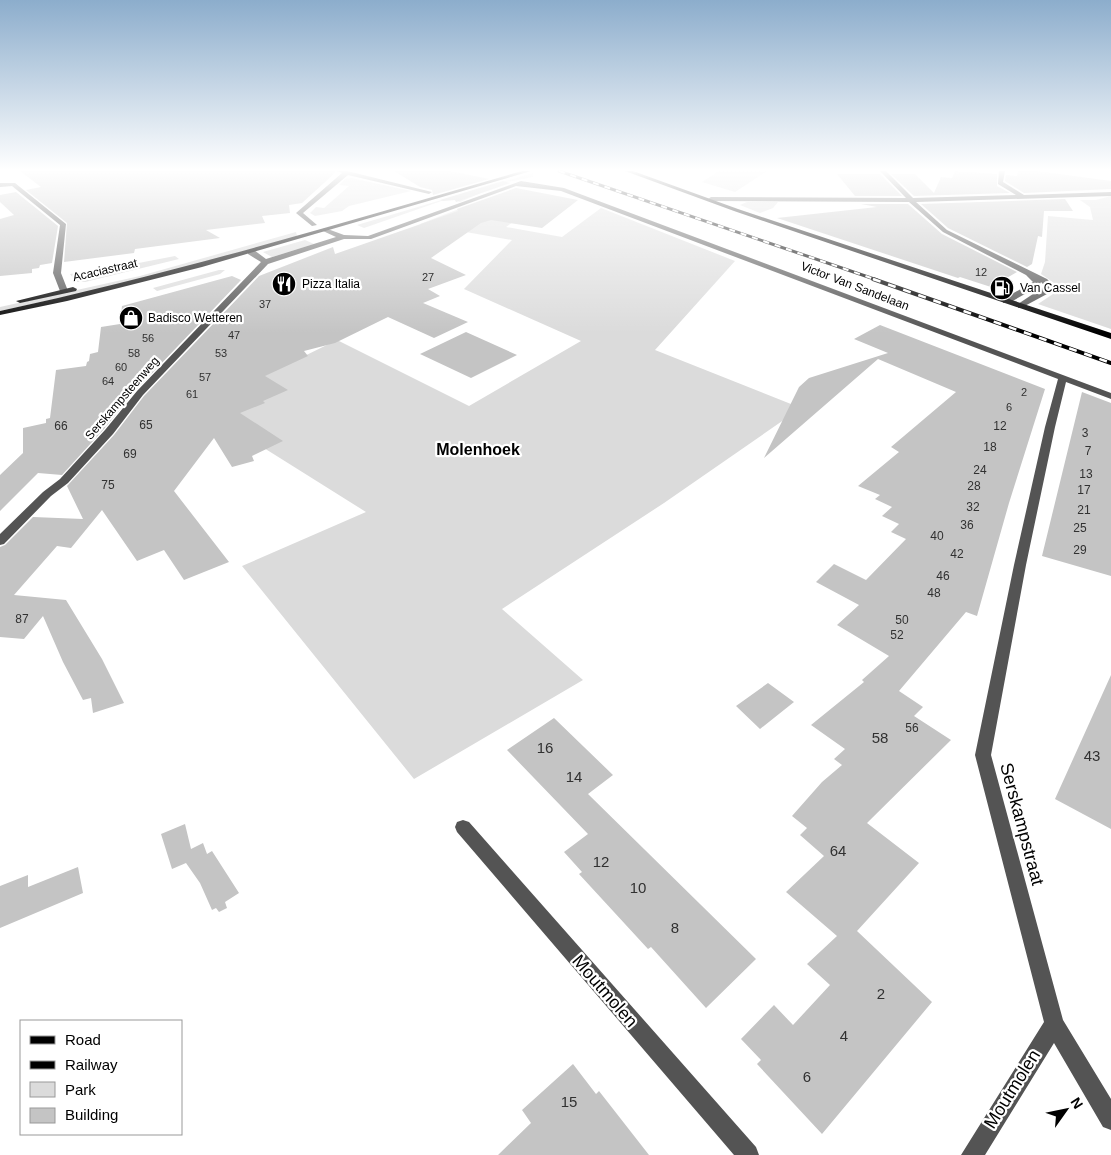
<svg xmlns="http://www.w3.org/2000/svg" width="1111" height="1155" font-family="Arial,sans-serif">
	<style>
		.green { fill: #dbdbdb }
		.building { fill: #c4c4c4 }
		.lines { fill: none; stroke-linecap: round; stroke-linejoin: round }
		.minor { fill: #545454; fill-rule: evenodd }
		.major { fill: #000; fill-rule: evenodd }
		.rail-far1-casing { stroke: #000; stroke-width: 3 }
		.rail-casing { stroke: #000; stroke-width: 4 }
		.rail-far1 { stroke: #fff; stroke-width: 2; stroke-dasharray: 6; stroke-linecap: butt }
		.rail { stroke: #fff; stroke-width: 2.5; stroke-dasharray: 8; stroke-linecap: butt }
		.labels { text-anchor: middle; stroke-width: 4.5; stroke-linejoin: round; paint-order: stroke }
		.far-number-label { font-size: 11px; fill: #313131 }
		.far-street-label { font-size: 12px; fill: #000; stroke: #fff }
		.far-poi-label { font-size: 12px; fill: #000; stroke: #fff; text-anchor: start }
		.number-label { font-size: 12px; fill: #313131 }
		.near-number-label { font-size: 15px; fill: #313131 }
		.neighbourhood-label { font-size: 16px; font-weight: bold; fill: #000; stroke: #fff }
		.near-street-label { font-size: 18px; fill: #000; stroke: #fff }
	</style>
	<rect width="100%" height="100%" fill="#fff"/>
	<path class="green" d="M719,171H767L735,192L702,182Z
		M533,173V177L506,182L460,202L450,198L364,228L357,225Z
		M351,178L411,191L349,206L342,211L315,216L310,213L316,207L324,208L349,186L339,185L345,179Z
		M1111,196V329L1038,304L1056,292L1054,283L1041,274L1045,262L1048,216L1093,220L1090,207L1080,200H1096Z
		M747,202H778L773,208L760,213L740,205Z
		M601,208L735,261L655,350L801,408L664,503L502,609L583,680L414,779L242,566L366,512L216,418L241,387L337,340L469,406L581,341L464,289L512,240L420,224L459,209L513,222L506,227L562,237Z
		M296,232L297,236L145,279L0,311V307L140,276Z
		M305,240L314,244L272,257L263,252Z
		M175,256L179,259L85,282H76L70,274L123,266Z
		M219,270H225L220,274L157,291L153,288Z"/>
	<path class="building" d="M20,171H335L336,172L302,203L289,205L290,213L262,216L265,223L206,230L220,238L135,249L134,253L64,262L67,223L26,190L41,187Z
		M394,171H450L489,179L433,195L432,190L420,187Z
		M955,171L997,174V186L1010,193L914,196L891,174H915L934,193L941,177L952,178Z
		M1018,171H1037L1111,181V189L1024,193L1005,181L1006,175L1017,176Z
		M837,174H880L902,196H855Z
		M503,181L510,183L456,202L455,200L443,201L440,200Z
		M516,188L578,200L542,228L491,220L481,223L431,258L466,275L428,289L440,296L423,303L468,322L434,338L388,317L335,343L304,351L308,356L265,376L288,390L263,401L265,403L240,413L283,441L252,456L254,461L232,467L214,438L174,491L229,562L184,580L164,550L137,561L102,510L71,548L57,546L14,595L66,600L102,659L124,703L93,713L91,698L83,700L63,662L43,616L24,639L0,637V547L5,545L33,517L83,519L67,486L114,435L144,396L259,276L333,247L335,254L458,211L457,209Z
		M16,192L58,226L52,263L40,265L39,268L32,269V273L0,276V219L14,215L0,202V195Z
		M1065,199L1073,211H1044L1042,237L1038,236L1032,264L1027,267L948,228L921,204Z
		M861,204H908L942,234L1017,272L991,287L960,277L958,278L777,218L877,207Z
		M232,276L241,280L136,390L104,429L62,475L38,473L0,511V475L23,453V428L46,423V419L50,418L56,370L86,366L87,362L89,361L90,354L98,352L101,327L120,324L122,306Z
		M880,325L1045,389L1009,503L977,616L966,612L899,691L923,707L914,716L951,740L867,823L919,863L857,931L932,1002L822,1134L757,1064L761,1060L741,1039L774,1005L793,1025L830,985L807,964L837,936L786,892L824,856L800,835L807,828L792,816L822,782L842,765L834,759L845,749L811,725L864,682L862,680L889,656L837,625L859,605L816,582L834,564L866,580L906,539L891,532L899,524L882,516L892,507L875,499L880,495L858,486L899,452L891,447L956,392L878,359L764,458L799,387L809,378L888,353L854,339Z
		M466,332L517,355L471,378L420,354Z
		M1082,392L1111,403V576L1042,556Z
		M1111,675V829L1055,799Z
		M768,683L794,702L760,729L736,706Z
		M554,718L613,775L588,794L756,959L706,1008L651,947L648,949L579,874L582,872L564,852L588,834L507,750Z
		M185,824L191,849L203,843L207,854L212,851L239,893L225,902L227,908L219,912L216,908L212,910L200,883L186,863L172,869L161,834Z
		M78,867L83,893L0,928V886L28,875V887Z
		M573,1064L596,1094L599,1091L649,1155H498L531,1123L522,1110Z"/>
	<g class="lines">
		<path class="minor" d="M337,171H347L432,192L429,194L348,175L303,213L317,225L312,226L296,213L342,173Z
			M880,171H886L913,198L1016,195L998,184L999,171H1005L1003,182L1024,195L1111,192V196L916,202L947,230L1047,279L1054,286L1047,294L1021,308H1018V304L1045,286L1041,282L1039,286L1009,303H1003V299L1033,282L1026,275L943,232L909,202L711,201L708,199L711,197L906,198Z
			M521,181L564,188L1111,393V399L1066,382L1055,427L1026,565L991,755L1063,1020L1111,1099V1130L1103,1127L1054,1043L985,1155H961L1044,1022L975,755L1014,565L1045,427L1058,379L561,191L516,186L371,239H344L268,264L143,395L113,434L68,483L51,496L4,544L0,545V534L43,492L60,479L105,430L137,391L261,262L248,254V250H254L266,259L336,237L323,231V229L325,228L344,235L368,236Z
			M0,183H15L66,224L61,273L68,291L67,293L60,291L53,273L60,225L12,186L0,187Z
			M463,820L469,822L756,1147L759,1155H734L457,832L455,827L457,822Z"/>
		<path class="major" d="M522,171H531L202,267L67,301L0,315V311C176,273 349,221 522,171Z
			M625,171H633L738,209L1111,333V339L734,211Z
			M73,287L77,289L76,291L20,303L16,301Z"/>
		<g class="rail-far1-casing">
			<path id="rail-far1" d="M559,171L877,280"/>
		</g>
		<g class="rail-casing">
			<path id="rail" d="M873,279L1111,363"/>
		</g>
		<use href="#rail-far1" class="rail-far1"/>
		<use href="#rail" class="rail"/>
	</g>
	<linearGradient id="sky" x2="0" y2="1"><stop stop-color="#8cadcc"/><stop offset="0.51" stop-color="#fff"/><stop offset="1" stop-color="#fff" stop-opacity="0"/></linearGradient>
	<rect width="1111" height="333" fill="url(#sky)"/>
	<defs>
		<g id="restaurant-disc" transform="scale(1.25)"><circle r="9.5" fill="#000" stroke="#fff"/><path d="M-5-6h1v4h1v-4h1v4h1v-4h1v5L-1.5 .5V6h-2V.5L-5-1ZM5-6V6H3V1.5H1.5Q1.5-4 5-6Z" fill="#fff"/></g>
		<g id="fuel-disc" transform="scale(1.25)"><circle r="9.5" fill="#000" stroke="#fff"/><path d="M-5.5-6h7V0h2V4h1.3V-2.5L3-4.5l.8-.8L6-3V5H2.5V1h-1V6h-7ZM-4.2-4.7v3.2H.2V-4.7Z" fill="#fff"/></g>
		<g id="shop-disc" transform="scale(1.25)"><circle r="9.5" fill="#000" stroke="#fff"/><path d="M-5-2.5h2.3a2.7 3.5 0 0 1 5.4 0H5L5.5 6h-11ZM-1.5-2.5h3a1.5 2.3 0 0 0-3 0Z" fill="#fff"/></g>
	</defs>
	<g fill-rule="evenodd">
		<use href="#restaurant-disc" x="284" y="284"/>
		<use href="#fuel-disc" x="1002" y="288"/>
		<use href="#shop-disc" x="131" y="318"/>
	</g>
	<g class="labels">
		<g class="far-number-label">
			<text x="981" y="276">12</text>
			<text x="428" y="281">27</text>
			<text x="265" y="308">37</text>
			<text x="234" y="339">47</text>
			<text x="148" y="342">56</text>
			<text x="134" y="357">58</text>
			<text x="221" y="357">53</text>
			<text x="121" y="371">60</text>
			<text x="205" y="381">57</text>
			<text x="108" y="385">64</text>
			<text x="1024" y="396">2</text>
			<text x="192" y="398">61</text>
			<text x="1009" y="411">6</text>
		</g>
		<g class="far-street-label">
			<text transform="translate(105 270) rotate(-13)" y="4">Acaciastraat</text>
			<text transform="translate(855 286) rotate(21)" y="4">Victor Van Sandelaan</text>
			<text transform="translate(122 398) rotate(-49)" y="4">Serskampsteenweg</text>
		</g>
		<g class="far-poi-label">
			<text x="302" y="288">Pizza Italia</text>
			<text x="1020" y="292">Van Cassel</text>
			<text x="148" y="322">Badisco Wetteren</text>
		</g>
		<g class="number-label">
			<text x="146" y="429">65</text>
			<text x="61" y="430">66</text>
			<text x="1000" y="430">12</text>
			<text x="1085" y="437">3</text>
			<text x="990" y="451">18</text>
			<text x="1088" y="455">7</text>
			<text x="130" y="458">69</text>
			<text x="980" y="474">24</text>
			<text x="1086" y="478">13</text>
			<text x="108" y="489">75</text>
			<text x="974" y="490">28</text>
			<text x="1084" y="494">17</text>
			<text x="973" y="511">32</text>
			<text x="1084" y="514">21</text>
			<text x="967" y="529">36</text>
			<text x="1080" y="532">25</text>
			<text x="937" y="540">40</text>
			<text x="1080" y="554">29</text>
			<text x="957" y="558">42</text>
			<text x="943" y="580">46</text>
			<text x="934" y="597">48</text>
			<text x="22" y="623">87</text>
			<text x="902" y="624">50</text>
			<text x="897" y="639">52</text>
			<text x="912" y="732">56</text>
		</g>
		<g class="near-number-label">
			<text x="880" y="743">58</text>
			<text x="545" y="753">16</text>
			<text x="1092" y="761">43</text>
			<text x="574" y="782">14</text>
			<text x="838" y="856">64</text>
			<text x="601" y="867">12</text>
			<text x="638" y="893">10</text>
			<text x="675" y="933">8</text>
			<text x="881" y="999">2</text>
			<text x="844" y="1041">4</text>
			<text x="807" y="1082">6</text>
			<text x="569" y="1107">15</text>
		</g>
		<g class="neighbourhood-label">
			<text x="478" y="455">Molenhoek</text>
		</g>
		<g class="near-street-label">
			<text transform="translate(1022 824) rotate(75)" y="6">Serskampstraat</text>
			<text transform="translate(605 991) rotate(49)" y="6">Moutmolen</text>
			<text transform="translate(1012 1089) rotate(-58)" y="6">Moutmolen</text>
		</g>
	</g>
	<rect x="20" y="1020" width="162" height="115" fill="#ffffff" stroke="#999999"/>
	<rect x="30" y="1036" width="25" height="8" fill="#000000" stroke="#999999"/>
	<text x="65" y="1045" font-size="15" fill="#000000">Road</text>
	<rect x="30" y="1061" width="25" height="8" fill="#000000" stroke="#999999"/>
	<text x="65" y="1070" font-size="15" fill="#000000">Railway</text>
	<rect x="30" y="1082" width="25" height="15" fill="#dbdbdb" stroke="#999999"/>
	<text x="65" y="1095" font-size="15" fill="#000000">Park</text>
	<rect x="30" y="1108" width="25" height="15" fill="#c4c4c4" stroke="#999999"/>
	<text x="65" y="1120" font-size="15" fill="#000000">Building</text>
	<g transform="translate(1066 1110) rotate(57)" stroke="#ffffff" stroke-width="4" paint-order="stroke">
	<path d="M0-4L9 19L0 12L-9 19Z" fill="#000000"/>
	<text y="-8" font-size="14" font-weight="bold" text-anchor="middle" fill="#000000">N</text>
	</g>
</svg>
